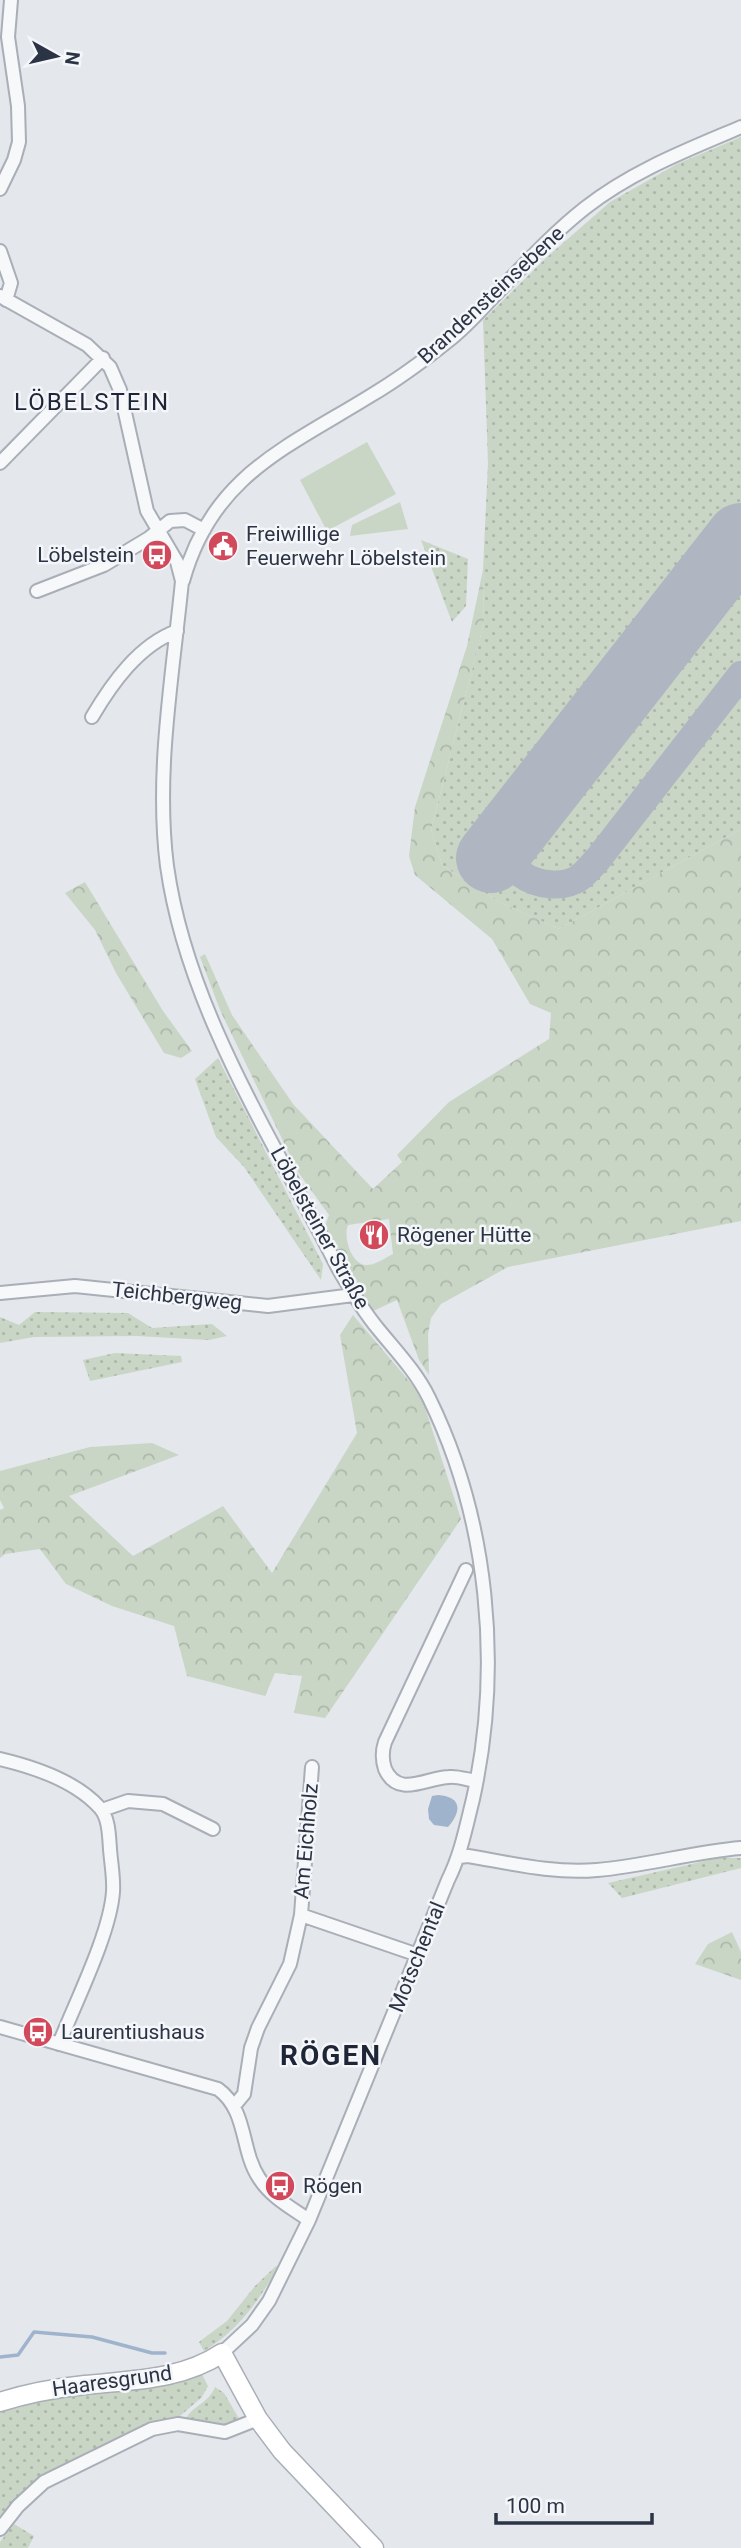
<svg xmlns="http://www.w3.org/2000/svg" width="741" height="2548" font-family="Roboto,sans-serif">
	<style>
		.grass { fill: url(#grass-dots) }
		.forest { fill: url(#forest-crowns); fill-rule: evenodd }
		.green { fill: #c9d6c5 }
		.water { fill: #9fb4cc }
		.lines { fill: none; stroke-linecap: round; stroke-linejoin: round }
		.stream { stroke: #9fb4cc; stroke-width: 3.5 }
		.taxiway { stroke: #b0b6c1; stroke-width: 28 }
		.runway { stroke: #b0b6c1; stroke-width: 70 }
		.street-casing { stroke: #a9aeb7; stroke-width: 16 }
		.secondary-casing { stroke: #a9aeb7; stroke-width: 21 }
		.street { stroke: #f7f8fa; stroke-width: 12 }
		.secondary { stroke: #fff; stroke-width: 18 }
		.labels { text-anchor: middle; stroke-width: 5; stroke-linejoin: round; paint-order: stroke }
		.street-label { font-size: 21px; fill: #2b3445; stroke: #f4f6f9 }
		.poi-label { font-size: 21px; fill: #2b3445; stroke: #f4f6f9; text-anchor: start }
		.quarter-label { font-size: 24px; letter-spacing: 2px; fill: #1d2536; stroke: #f4f6f9 }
		.district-label { font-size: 28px; font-weight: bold; letter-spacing: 2px; fill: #1d2536; stroke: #f4f6f9 }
	</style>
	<defs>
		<pattern id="grass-dots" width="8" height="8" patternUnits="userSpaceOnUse" patternTransform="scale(1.75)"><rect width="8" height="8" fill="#c9d6c5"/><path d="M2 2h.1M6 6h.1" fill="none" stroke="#adb8ab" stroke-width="1.8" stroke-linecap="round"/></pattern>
		<pattern id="forest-crowns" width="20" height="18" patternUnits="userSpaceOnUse" patternTransform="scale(1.75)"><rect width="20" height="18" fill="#c9d6c5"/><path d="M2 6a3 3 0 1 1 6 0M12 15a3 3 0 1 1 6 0" fill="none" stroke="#adb8ab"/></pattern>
	</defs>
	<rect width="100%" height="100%" fill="#e4e7ec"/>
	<path class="grass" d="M741,137V829L559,929L497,901L442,865L431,830L484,623L483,570L488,463L483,320L546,258L610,202L677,164Z
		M421,540L468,559L466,606L452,622Z
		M218,1058L323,1264L321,1280L244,1167L216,1137L195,1079Z
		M35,1312L128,1313L152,1328L212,1324L227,1336L209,1340L137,1336L34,1337L0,1343V1317L19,1325Z
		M115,1353L181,1356L182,1362L90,1381L83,1360Z
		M718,1858H741V1868L622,1898L608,1883Z
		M276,2266L278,2267C258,2302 239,2330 204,2351L199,2342L227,2321L255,2286Z
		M201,2372L208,2386L202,2397L180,2416L149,2423L41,2481L0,2523V2410L9,2406Z
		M215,2387L224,2393L241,2422L226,2426L185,2420C193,2405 208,2404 215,2387Z
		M14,2524L34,2536L28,2548H0V2542Z"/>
	<path class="forest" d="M483,570L484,623L431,830L442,865L497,901L559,929L741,829V1221L508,1267L441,1304L431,1318L428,1334L429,1375L419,1360L397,1300L373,1311L342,1261L325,1226L329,1215L298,1172L220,1010L200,957L205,954L232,1015L293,1104L373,1189L402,1162L397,1155L449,1102L549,1039L551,1013L530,1004L492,939L415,875L409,856L415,807L467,646ZM389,1219L393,1254C385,1258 374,1266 365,1265C351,1263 343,1237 348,1225Z
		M85,882L163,1011L192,1051L181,1058L164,1053L116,973L95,930L65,893Z
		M353,1315L421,1395L461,1519L325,1718L294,1713L302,1676L275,1673L265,1696L187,1676L174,1626L112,1606L66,1584L40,1549L5,1554L0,1558V1510L4,1508L0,1500V1471L90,1447L152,1443L179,1455L69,1496L133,1556L223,1506L272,1573L357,1433L340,1335Z
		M732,1932L741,1952V1980L695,1964L708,1944Z"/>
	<path class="green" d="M367,442L396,494L327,531L300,480Z
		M400,502L408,529L350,536L352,525Z"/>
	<path class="water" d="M438,1795C463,1797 461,1812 448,1827L434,1825L429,1819L428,1809L432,1796Z"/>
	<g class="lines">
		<path class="stream" d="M0,2357L18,2355L34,2332L92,2337L152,2353H165"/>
		<path class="taxiway" d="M499,848C505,856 512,867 521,874C536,885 563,889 579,878C586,873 592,865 598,859L741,675"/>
		<path class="runway" d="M491,858L741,538"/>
		<g class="street-casing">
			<path id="street" d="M0,189L14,160L19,142L18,106L8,37L11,0
				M0,251L11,283L6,300
				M0,296L87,345L110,367L120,390L147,511L177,562L182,581C173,674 155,772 167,866C187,1010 274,1140 338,1268C350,1289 363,1311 379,1330C397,1352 417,1373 429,1398C489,1520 502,1667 473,1799C466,1827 461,1854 448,1880L309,2220L269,2301L252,2325L222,2353
				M0,463L103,358
				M183,581C212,476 286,448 370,396C397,380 423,361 448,341C465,328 479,312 494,296C523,266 552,234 585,208C632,171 687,150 741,127
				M37,591L104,565L149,538L170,521L185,520L204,530
				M92,717C112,683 139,645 177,631
				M0,1293L75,1286L268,1306L353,1295
				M466,1570L385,1742C382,1751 382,1760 385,1769C398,1799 428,1777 449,1777C458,1776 468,1780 476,1781
				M0,1759C34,1767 76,1781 100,1808C109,1818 109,1836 110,1849C111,1863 114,1878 113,1892C110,1934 75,2003 59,2044
				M102,1810L128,1801L163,1804L213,1829
				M459,1857L468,1856C510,1863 554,1874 597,1870C645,1866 693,1852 741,1848
				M301,1915L312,1767
				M0,2027L218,2089C248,2111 240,2149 259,2178C271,2197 290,2207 309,2220
				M234,2106L244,2094L251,2048L258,2028L290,1964L301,1915L418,1955
				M0,2529L18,2506L44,2482L152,2429L178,2424L225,2432L258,2419"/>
		</g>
		<g class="secondary-casing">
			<path id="secondary" d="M0,2402C28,2393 56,2388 85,2385C132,2380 182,2380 222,2353L258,2419L282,2451L374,2548"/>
		</g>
		<use href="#street" class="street"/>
		<use href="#secondary" class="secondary"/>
	</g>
	<defs>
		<g id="civic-disc" transform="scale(1.575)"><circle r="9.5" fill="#d1495b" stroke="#f4f6f9"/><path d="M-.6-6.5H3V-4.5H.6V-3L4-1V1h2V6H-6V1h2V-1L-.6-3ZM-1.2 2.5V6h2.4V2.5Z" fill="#fff"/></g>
		<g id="bus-disc" transform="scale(1.575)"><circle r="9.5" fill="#d1495b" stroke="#f4f6f9"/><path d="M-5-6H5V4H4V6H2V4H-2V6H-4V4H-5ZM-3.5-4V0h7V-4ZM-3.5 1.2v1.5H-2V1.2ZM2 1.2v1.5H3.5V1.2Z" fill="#fff"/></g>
		<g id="restaurant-disc" transform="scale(1.575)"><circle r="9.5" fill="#d1495b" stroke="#f4f6f9"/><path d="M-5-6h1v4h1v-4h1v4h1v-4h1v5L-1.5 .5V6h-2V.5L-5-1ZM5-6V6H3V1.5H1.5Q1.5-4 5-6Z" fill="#fff"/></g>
	</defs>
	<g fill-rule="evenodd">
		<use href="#civic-disc" x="223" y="546"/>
		<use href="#bus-disc" x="157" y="555"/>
		<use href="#restaurant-disc" x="374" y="1235"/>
		<use href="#bus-disc" x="38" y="2032"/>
		<use href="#bus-disc" x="280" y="2186"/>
	</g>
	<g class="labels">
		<g class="street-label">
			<text transform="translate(491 295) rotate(-43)" y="7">Brandensteinsebene</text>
			<text transform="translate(320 1228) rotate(61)" y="7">Löbelsteiner Straße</text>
			<text transform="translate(177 1296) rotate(6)" y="7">Teichbergweg</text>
			<text transform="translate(306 1841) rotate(-85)" y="7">Am Eichholz</text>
			<text transform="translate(417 1957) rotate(-68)" y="7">Motschental</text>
			<text transform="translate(112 2381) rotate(-8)" y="7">Haaresgrund</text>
		</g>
		<g class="poi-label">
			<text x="246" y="541">Freiwillige<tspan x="246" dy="24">Feuerwehr Löbelstein</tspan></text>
			<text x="134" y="562" text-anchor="end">Löbelstein</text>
			<text x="397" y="1242">Rögener Hütte</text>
			<text x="61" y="2039">Laurentiushaus</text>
			<text x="303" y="2193">Rögen</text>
		</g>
		<g class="quarter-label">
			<text x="92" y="410">LÖBELSTEIN</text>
		</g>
		<g class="district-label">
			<text x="331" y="2065">RÖGEN</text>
		</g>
	</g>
	<g transform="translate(56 56) rotate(98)" stroke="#f4f6f9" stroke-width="5" paint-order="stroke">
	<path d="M0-5L12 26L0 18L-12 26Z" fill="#2b3445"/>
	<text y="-10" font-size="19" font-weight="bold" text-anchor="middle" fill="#2b3445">N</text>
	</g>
	<path d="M496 2513v10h156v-10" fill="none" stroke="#2b3445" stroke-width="3.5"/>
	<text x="506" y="2513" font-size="21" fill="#2b3445" stroke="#f4f6f9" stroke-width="5" paint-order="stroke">100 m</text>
</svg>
